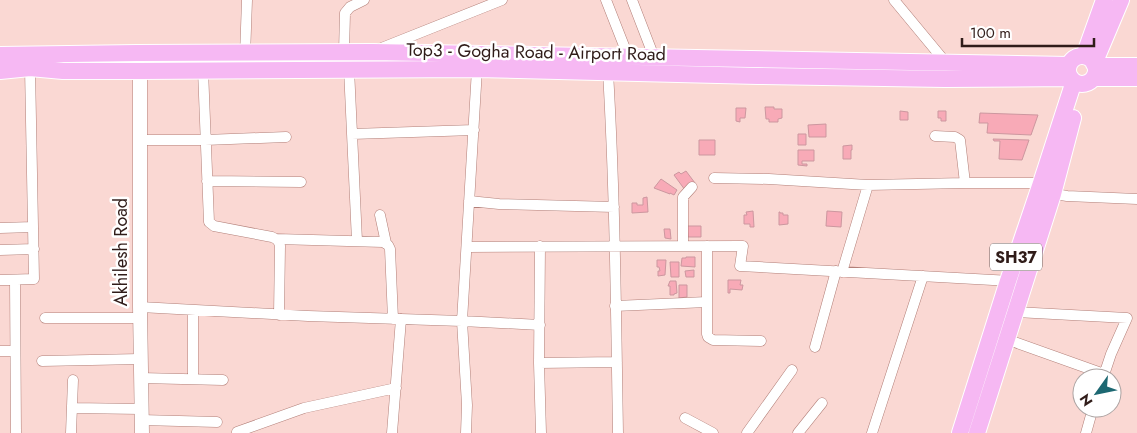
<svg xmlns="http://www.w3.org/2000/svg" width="1137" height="433" font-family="Jost,sans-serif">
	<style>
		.building { fill: #f8aab7; stroke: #cc979f }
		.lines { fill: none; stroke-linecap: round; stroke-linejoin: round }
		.street-casing { stroke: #b27f78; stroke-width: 11 }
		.secondary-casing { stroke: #b27f78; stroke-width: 15 }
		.primary-casing { stroke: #fff; stroke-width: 18 }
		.street { stroke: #fff; stroke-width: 10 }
		.secondary { stroke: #fff; stroke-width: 14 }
		.primary { stroke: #f6b8f3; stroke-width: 16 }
		.labels { text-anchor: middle; stroke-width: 5; stroke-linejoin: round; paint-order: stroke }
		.shield { fill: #fff; stroke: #6e605e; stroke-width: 1 }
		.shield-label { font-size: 16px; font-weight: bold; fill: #301c19 }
		.street-label { font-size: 18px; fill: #301c19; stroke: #fff }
	</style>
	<rect width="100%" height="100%" fill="#fad8d3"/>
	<path class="building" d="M765,107H774V109H782V118L778,119V122H769V119H766Z
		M736,108H746L745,118H740V122L736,121Z
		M900,111L908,112V120H900Z
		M938,111H946V121H941V118H938Z
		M980,113L1038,115L1031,135L987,133L988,123H979Z
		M826,124V137H809L808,125Z
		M798,134H806V145H798Z
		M993,139L1029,140L1022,160L999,159L1000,141H994Z
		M699,140H715V155H699Z
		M852,145V150H851V159H843V146Z
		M798,150H814V161H802V164H807V166L798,165Z
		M686,171L695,183L685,190L674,175L679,172L681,174Z
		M661,179L677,190L674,195L670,193V194L654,188Z
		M647,197L648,212L632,213V203H637V205H643V198Z
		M753,211L754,227H750V224H744V215H747L746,212Z
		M827,211L842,212L841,227L826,226Z
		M779,212H780V213H783V215H788V224L779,225Z
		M687,226H701V237H688Z
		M664,229H670L671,239L665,238Z
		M686,257H695V267L681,266L682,258H686Z
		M657,260H666L665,275L658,276V271H660L659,267H657Z
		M670,262H679V277H671Z
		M694,270V277H686L685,271Z
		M728,280H741L740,285H743L742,290L730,289V293H728Z
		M670,281H676L677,293L674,294V295H670V286H668Z
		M679,285H687V297L679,298Z"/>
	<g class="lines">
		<g class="street-casing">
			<path id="street" d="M606,0L628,56
				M632,0L654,57
				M894,0L947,64
				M379,49L502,0
				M344,52L345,13L350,7L364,0
				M245,56L247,0
				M349,69L357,241
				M203,70L209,222L214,226L272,237C277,239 279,241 280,246L279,315
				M608,72C615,192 616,313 618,433
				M352,134L474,130
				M935,136L955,137L960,140L965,183
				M140,140H205L286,137
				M714,178L769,179L868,185L965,183H1041
				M207,181L301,182
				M1049,193L1067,196L1137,199
				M469,201L499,204L614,207
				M380,215L386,243
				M0,228L33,227
				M277,239L383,242L388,245L390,249L393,319
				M540,246L539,363L541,433
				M683,246V197L692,187
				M707,246V334L708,337L713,340L761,341
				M467,247L743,246L740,266L1011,281
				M0,250L34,249
				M842,272L868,185
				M0,280L34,279L30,68
				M15,280L16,433
				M615,306L707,302
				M140,307L308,316L462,321L477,69
				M1015,312L1127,318L1111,354L1103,378
				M45,318H140
				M1006,339L1104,374
				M815,347L836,271
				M0,351H15
				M42,361L140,359
				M539,363L617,362
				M141,378L223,380
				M193,379V310
				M72,408L141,409
				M685,418L713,433
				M141,420L217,422
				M237,432L304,408L396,388
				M71,433L73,380
				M392,433L401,319
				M466,433L467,405L462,321L540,325
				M747,433L792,370
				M798,433L822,403
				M872,433L923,276
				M1086,433L1093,408"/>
		</g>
		<g class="secondary-casing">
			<path id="secondary" d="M140,71V307L142,433"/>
		</g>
		<g class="primary-casing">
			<path id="primary" d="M0,55L137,53L372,52L1069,65
				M1084,56L1104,0
				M1068 70a14 14 0 1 1 28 0a14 14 0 1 1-28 0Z
				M1094,64L1121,0
				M1095,66H1137
				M0,71L30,68L63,71H140L477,69L758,76L945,79L1071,78
				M1094,78H1137
				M960,433L1008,281L1041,183L1074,81
				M977,433L1053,194L1073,118"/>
		</g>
		<use href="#street" class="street"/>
		<use href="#secondary" class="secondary"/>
		<use href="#primary" class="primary"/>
	</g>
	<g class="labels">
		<rect class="shield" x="990" y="243.5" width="52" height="27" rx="4"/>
		<g class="shield-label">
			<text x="1016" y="263">SH37</text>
		</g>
		<g class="street-label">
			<text transform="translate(536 52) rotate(1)" y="6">Top3 - Gogha Road - Airport Road</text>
			<text transform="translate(121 252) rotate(-90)" y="6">Akhilesh Road</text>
		</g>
	</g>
	<g transform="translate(1097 393) rotate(237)"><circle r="24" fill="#ffffff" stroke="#aca4a3"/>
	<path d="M0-4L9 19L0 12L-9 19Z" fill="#1d6872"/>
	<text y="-8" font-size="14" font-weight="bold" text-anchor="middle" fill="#301c19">N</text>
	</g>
	<path d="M962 38v8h132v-8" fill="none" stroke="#301c19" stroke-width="2.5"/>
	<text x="970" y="38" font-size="15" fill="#301c19" stroke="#ffffff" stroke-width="4" paint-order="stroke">100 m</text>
</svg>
